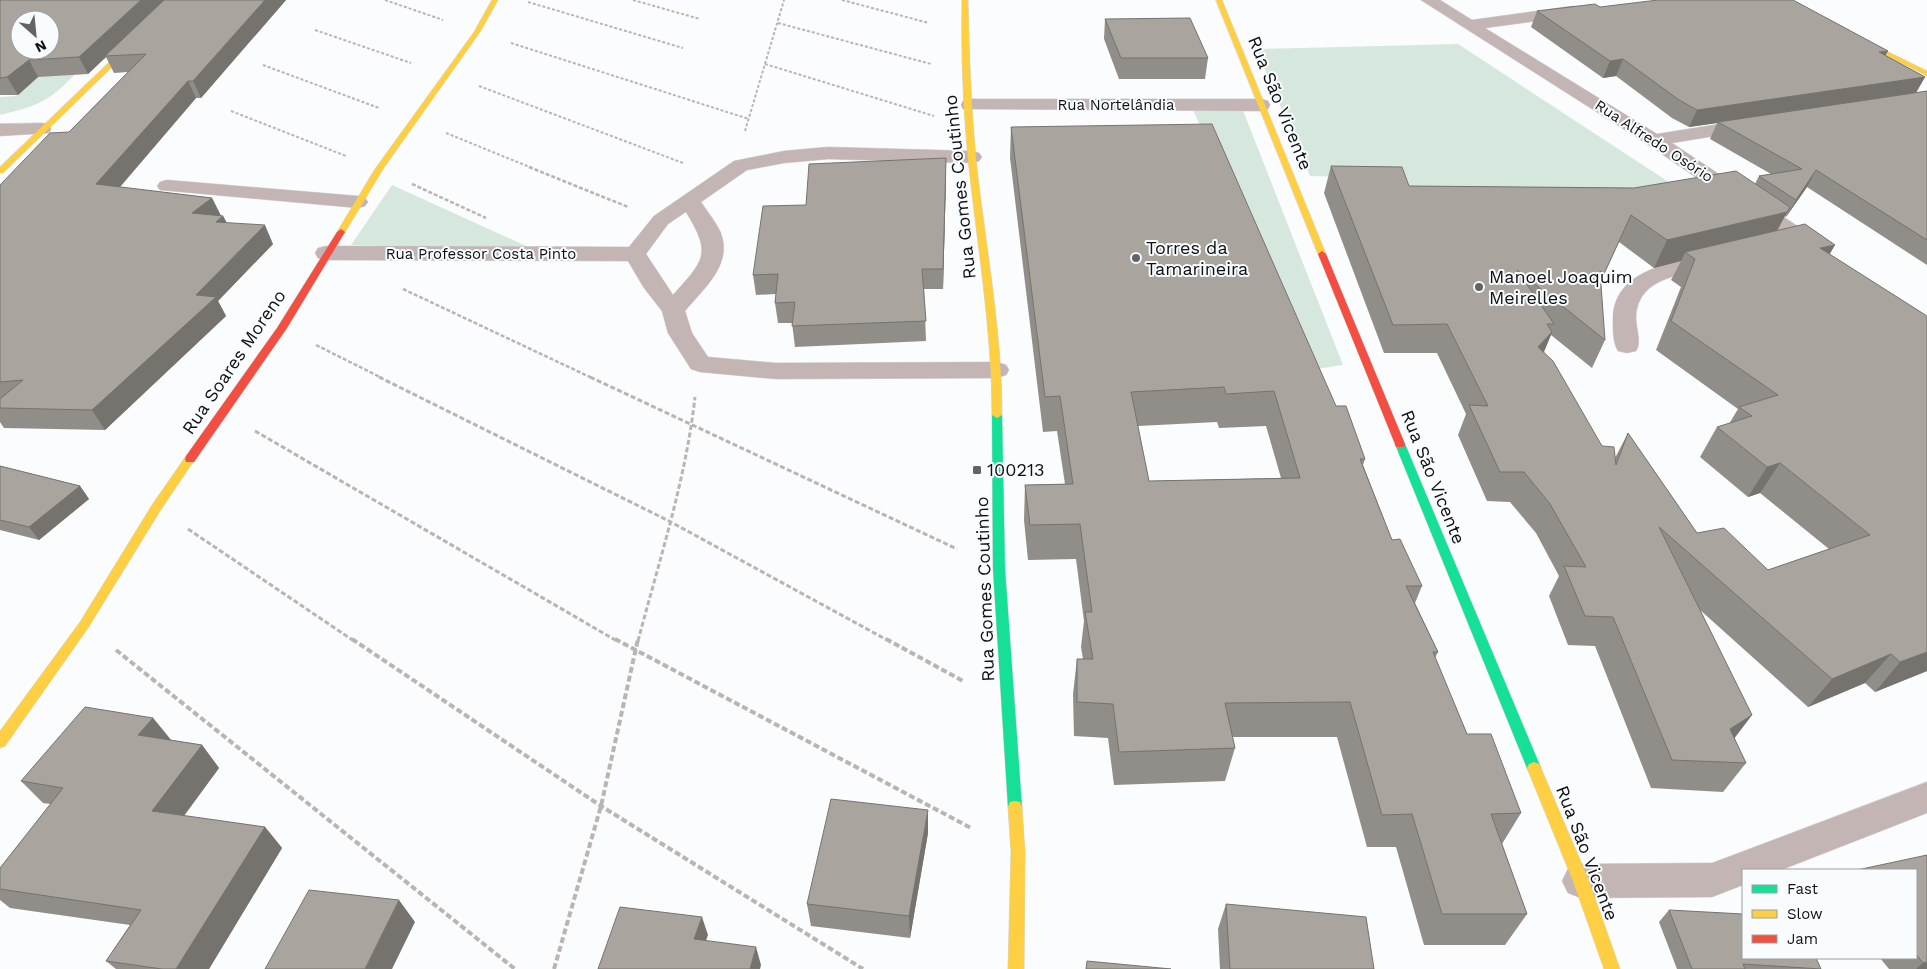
<svg xmlns="http://www.w3.org/2000/svg" width="1927" height="969" font-family="'Work Sans',sans-serif">
	<style>
		.green { fill: #d6e8dd }
		.lines { fill: none; stroke-linecap: round; stroke-linejoin: round }
		.street-casing { stroke: #d5d6d7; stroke-width: 1 }
		.fast-casing { stroke: #d5d6d7; stroke-width: 1 }
		.slow-casing { stroke: #d5d6d7; stroke-width: 1 }
		.jam-casing { stroke: #d5d6d7; stroke-width: 1 }
		.path-far3 { stroke: #bab4b3; stroke-width: 2; stroke-dasharray: 3 2; stroke-linecap: butt }
		.path-far2 { stroke: #bab4b3; stroke-width: 2.5; stroke-dasharray: 4 2; stroke-linecap: butt }
		.path-far1 { stroke: #bab4b3; stroke-width: 3; stroke-dasharray: 5 2.5; stroke-linecap: butt }
		.path { stroke: #bab4b3; stroke-width: 4; stroke-dasharray: 6 3; stroke-linecap: butt }
		.street { fill: #c3b5b4; fill-rule: evenodd }
		.fast { fill: #16e098; fill-rule: evenodd }
		.slow { fill: #ffcf43; fill-rule: evenodd }
		.jam { fill: #f24e42; fill-rule: evenodd }
		.wall { fill: #918d88; fill-rule: evenodd }
		.shaded-wall { fill: #76736f }
		.building { fill: #a9a49e; stroke: #76736f; fill-rule: evenodd }
		.poi-dot { fill: #616364; stroke: #f9fcff; stroke-width: 2 }
		.labels { text-anchor: middle; stroke-width: 4; stroke-linejoin: round; paint-order: stroke }
		.far-street-label { font-size: 15px; fill: #0f1011; stroke: #f9fcff }
		.street-label { font-size: 18px; fill: #0f1011; stroke: #f9fcff }
		.poi-label { font-size: 18px; fill: #0f1011; stroke: #f9fcff; text-anchor: start }
	</style>
	<rect width="100%" height="100%" fill="#fafcfe"/>
	<path class="green" d="M1458,44L1687,194L1433,199L1382,178L1310,176L1256,49Z
		M77,72C50,101 38,106 0,115V97L16,96L38,77Z
		M1242,108L1343,365L1309,370L1193,110Z
		M392,185L535,250L351,245Z"/>
	<g class="lines">
		<g class="street-casing">
			<path id="street" d="M1421,0H1440L1472,20L1573,6L1579,8L1581,11L1573,16L1485,28L1657,134L1751,119L1758,121L1760,125L1758,129L1672,143L1826,245L1829,250L1826,255L1818,257L1810,255L1647,144Z
				M970,99H1261L1268,101L1270,105L1268,109L1261,111L963,109L961,105L963,101Z
				M42,123L49,125L51,129L49,133L0,136V124Z
				M828,147L972,151L979,153L982,157L979,161L972,163L828,159L784,163L747,170L701,202C707,211 715,221 720,231C734,264 704,288 685,311L692,333L708,357L776,363L997,362L1006,365L1009,370L1006,375L997,378L776,379L700,372L691,369L668,333L662,311L644,288L628,261L326,260L318,258L315,253L318,248L326,246L629,247L654,216L734,161L784,151ZM686,212C713,255 703,261 673,295L646,254L668,224Z
				M167,180L358,196L365,198L368,202L365,206L358,208L160,190L157,186L160,182Z
				M1712,255L1720,257L1723,262L1720,267C1689,274 1637,274 1636,318C1636,329 1642,342 1636,351L1627,353L1618,351C1613,343 1613,331 1613,321C1612,269 1673,262 1712,255Z
				M1927,782V813L1781,870H1743V885L1712,897L1581,898L1568,893L1562,881L1568,869L1581,864L1712,863Z"/>
		</g>
		<g class="fast-casing">
			<path id="fast" d="M997,412L1002,415L1005,569L1022,807L1020,812L1015,813L1010,812L1008,807L993,569L992,415Z
				M1400,440L1405,444L1541,768L1539,772L1534,774L1529,772L1527,768L1395,444Z"/>
		</g>
		<g class="slow-casing">
			<path id="slow" d="M174,0H181L3,173H0V167Z
				M492,0H498L480,32L383,169L344,234H338L337,232L375,169L474,32Z
				M962,0H968C969,53 971,106 976,159C985,244 1002,329 1002,415L997,418L992,415C992,329 977,244 968,159C963,106 961,53 962,0Z
				M1216,0H1222L1326,254L1325,256L1322,257L1318,254Z
				M1854,35L1927,71V76L1852,38L1851,37Z
				M190,455L195,459L160,511L88,628L5,746L0,748V731L80,622L152,505L186,456Z
				M1534,762L1539,764L1541,768L1589,881L1620,969H1604L1573,881L1527,768L1529,764Z
				M1015,801L1020,802L1022,807L1025,852L1024,969H1008L1011,852L1008,807L1010,802Z"/>
		</g>
		<g class="jam-casing">
			<path id="jam" d="M341,229L345,232L287,328L194,462H186L185,459L186,456L277,328L337,232Z
				M1322,251L1326,254L1405,444L1404,447H1396L1395,444L1318,254Z"/>
		</g>
		<path class="path-far3" d="M385,0L443,20
			M633,0L700,19
			M842,0L929,23
			M528,2L683,48
			M778,23L931,64
			M315,30L411,63
			M511,43L749,119
			M765,64L934,116
			M263,65L379,108
			M479,86L683,163
			M231,111L346,156
			M745,131L784,0
			M446,133L532,168"/>
		<path class="path-far2" d="M529,167L628,207
			M412,184L486,218
			M403,289L592,378
			M316,345L382,378"/>
		<path class="path-far1" d="M379,377L669,521L889,641
			M590,377L957,549
			M255,431L617,641
			M188,529L354,641
			M638,641C659,561 686,479 695,397"/>
		<path class="path" d="M352,639L601,806L863,969
			M615,639L971,828
			M886,639L963,681
			M116,650L515,969
			M554,969L601,806L638,639"/>
		<use href="#street" class="street"/>
		<use href="#fast" class="fast"/>
		<use href="#slow" class="slow"/>
		<use href="#jam" class="jam"/>
	</g>
	<path class="wall" d="M0,0H286L201,98H196L120,187L212,198L221,216H223L227,223L273,244L218,301L226,316L105,430L4,428L0,422V185L69,132L128,72L114,73L106,57L88,74L38,77L18,95H0Z
		M1600,7L1888,51L1885,55L1925,77L1916,93L1927,91V265L1807,187L1786,217L1785,216L1777,231L1830,254L1927,671L1875,692L1865,683L1808,707L1699,609L1752,715L1734,738L1746,763L1723,792L1651,788L1595,646L1568,645L1549,596L1559,576L1536,533L1510,502L1487,501L1458,435L1466,414L1437,353H1384L1324,193L1331,166L1409,186L1634,188L1755,184L1759,176L1771,174L1710,139L1717,123L1689,127L1672,118L1616,76L1603,78L1531,27L1537,11ZM1619,242L1654,268L1681,261L1671,280L1681,287L1656,350L1738,409L1729,424L1717,427L1700,457L1748,497L1760,493L1829,549L1768,570L1697,533L1628,433L1615,458L1602,446L1544,352L1551,335L1592,368L1605,340L1600,282Z
		M1105,19L1208,58L1205,79H1119L1104,39Z
		M1011,127L1336,406L1365,459L1363,465L1392,540L1422,586L1415,603L1438,652L1435,658L1467,734L1521,813L1502,844L1527,914L1505,945H1424L1396,847H1367L1337,737H1232L1235,748L1225,781L1114,785L1108,738L1074,736L1073,694L1077,659H1083L1081,647L1084,621L1076,559L1028,560L1024,520L1025,485L1065,484L1057,431L1043,432L1010,158ZM1217,422L1219,428L1266,426L1281,478L1149,481L1138,426Z
		M946,177L943,289H924L926,341L795,347L792,323H778L775,303L776,294L756,295L753,275L806,205Z
		M0,466L80,486L89,499L39,540L0,530Z
		M153,718L171,740L202,745L219,768L184,816L265,827L282,848L209,969H116L106,961L130,925L10,908L0,900V868L51,804L43,803L21,781Z
		M928,833L910,938L811,926L807,904Z
		M1916,870L1927,969H1889L1880,958H1916Z
		M1226,904L1374,969H1220L1218,929Z
		M1669,910L1821,969H1677L1659,922Z"/>
	<path class="shaded-wall" d="M141,0H166L105,56L106,57L88,74L79,57Z
		M265,0H286L201,98L193,81Z
		M1888,51L1878,68L1879,52Z
		M1623,59L1616,76L1603,78L1610,61Z
		M29,60L38,77L18,95L7,77Z
		M1925,77L1915,94L1718,122L1717,123L1689,127L1697,110Z
		M188,81L196,98L107,202L96,184Z
		M946,158V177L943,289V269Z
		M1816,170L1807,187L1786,217L1796,200Z
		M212,198L221,216L192,213Z
		M1787,212L1772,240L1685,252L1681,261L1654,268L1667,240Z
		M223,216L233,235L216,222Z
		M265,225L273,244L218,301L226,316L105,430L92,410L196,295Z
		M1835,245L1819,273L1820,248Z
		M1552,332L1540,361L1538,347Z
		M1780,463L1760,493L1748,497L1767,467Z
		M80,486L89,499L39,540L29,527Z
		M1927,652V671L1875,692L1900,662Z
		M1891,654L1865,683L1808,707L1832,679Z
		M1752,715L1730,744V729Z
		M153,718L171,740L157,758L138,735Z
		M202,745L219,768L171,833L152,811Z
		M928,810V833L910,938L909,916Z
		M265,827L282,848L209,969H176Z
		M399,900L415,922L392,969H365Z
		M702,917L708,935L700,957L694,939Z
		M756,947L761,965L760,969H750Z
		M1927,962V969H1916L1923,963Z"/>
	<path class="building" d="M0,0H141L79,57L29,60L7,77L0,78ZM20,20H50V50H20Z
		M164,0H265L193,81H188L96,184L212,198L192,213L223,216L216,222L265,225L196,295L216,297L92,410L0,408V399L23,380L0,382V185L50,133L69,132L146,54L105,56Z
		M1658,0H1793L1888,51L1879,52L1925,77L1697,110L1679,100L1623,59L1610,61L1537,11L1595,4L1600,7Z
		M1190,18L1208,58H1121L1105,19Z
		M1927,91V240L1816,170L1796,200L1759,176L1802,169L1718,122Z
		M1212,124L1336,406H1346L1365,459H1360L1392,540L1400,539L1422,586H1406L1438,652H1433L1467,734H1491L1521,813L1491,814L1527,914H1442L1412,814L1382,815L1350,702L1225,703L1235,748L1119,752L1113,704L1077,702V659H1093L1085,612H1092L1080,524L1030,525L1025,485L1073,484L1060,396L1045,397L1011,127ZM1224,387L1226,394L1274,391L1300,478L1149,481L1131,392Z
		M946,158L943,269H922L926,321L792,326L795,302L775,303L778,274L753,275L763,206L806,205L809,164Z
		M1331,166L1402,167L1409,186L1634,188L1736,171L1790,207L1787,212L1667,240L1631,215L1604,274L1600,271L1605,340L1517,270L1554,324H1547L1552,332L1538,347L1553,361L1602,446L1614,447L1616,465L1628,433L1697,533L1724,528L1768,570L1870,535L1780,463L1767,467L1717,427L1752,416L1739,407L1778,395L1671,321L1695,259L1685,252L1805,224L1835,245L1820,248L1927,316V652L1900,662L1891,654L1832,679L1659,527L1752,715L1730,729L1746,763L1672,760L1613,617L1585,616L1564,566L1586,567L1550,504L1524,472H1500L1469,405L1488,406L1447,324L1393,325Z
		M0,466L80,486L29,527L0,520Z
		M85,707L153,718L138,735L202,745L152,811L265,827L176,969H162L106,961L141,910L0,889V868L63,788L21,781Z
		M831,799L928,810L909,916L807,904Z
		M1927,855V962L1923,963L1916,954V870H1857Z
		M309,890L399,900L365,969H265Z
		M1226,904L1366,917L1374,969H1230Z
		M620,907L702,917L694,939L756,947L750,969H598Z
		M1669,910L1743,914V958H1816L1821,969L1743,964L1745,969H1692Z
		M1087,961L1171,969H1086Z"/>
	<g class="poi-dot">
		<circle cx="1136" cy="258" r="5"/>
		<circle cx="1479" cy="287" r="5"/>
		<rect x="972" y="465" width="10" height="10" rx="2.5"/>
	</g>
	<g class="labels">
		<g class="far-street-label">
			<text x="1116" y="110">Rua Nortelândia</text>
			<text transform="translate(1654 141) rotate(33)" y="5">Rua Alfredo Osório</text>
			<text x="481" y="259">Rua Professor Costa Pinto</text>
		</g>
		<g class="street-label">
			<text transform="translate(1280 103) rotate(68)" y="6">Rua São Vicente</text>
			<text transform="translate(960 187) rotate(-96)" y="6">Rua Gomes Coutinho</text>
			<text transform="translate(234 362) rotate(-56)" y="6">Rua Soares Moreno</text>
			<text transform="translate(1433 477) rotate(68)" y="6">Rua São Vicente</text>
			<text transform="translate(985 589) rotate(-92)" y="6">Rua Gomes Coutinho</text>
			<text transform="translate(1587 853) rotate(69)" y="6">Rua São Vicente</text>
		</g>
		<g class="poi-label">
			<text x="1146" y="254">Torres da<tspan x="1146" dy="21">Tamarineira</tspan></text>
			<text x="1489" y="283">Manoel Joaquim<tspan x="1489" dy="21">Meirelles</tspan></text>
			<text x="987" y="476">100213</text>
		</g>
	</g>
	<rect x="1742" y="869" width="175" height="90" fill="#f9fcff" stroke="#9b9ea0"/>
	<rect x="1752" y="885" width="25" height="8" fill="#16e098" stroke="#9b9ea0"/>
	<text x="1787" y="894" font-size="15" fill="#0f1011">Fast</text>
	<rect x="1752" y="910" width="25" height="8" fill="#ffcf43" stroke="#9b9ea0"/>
	<text x="1787" y="919" font-size="15" fill="#0f1011">Slow</text>
	<rect x="1752" y="935" width="25" height="8" fill="#f24e42" stroke="#9b9ea0"/>
	<text x="1787" y="944" font-size="15" fill="#0f1011">Jam</text>
	<g transform="translate(35 35) rotate(153)"><circle r="24" fill="#f9fcff" stroke="#9b9ea0"/>
	<path d="M0-4L9 19L0 12L-9 19Z" fill="#616364"/>
	<text y="-8" font-size="14" font-weight="bold" text-anchor="middle" fill="#0f1011">N</text>
	</g>
</svg>
